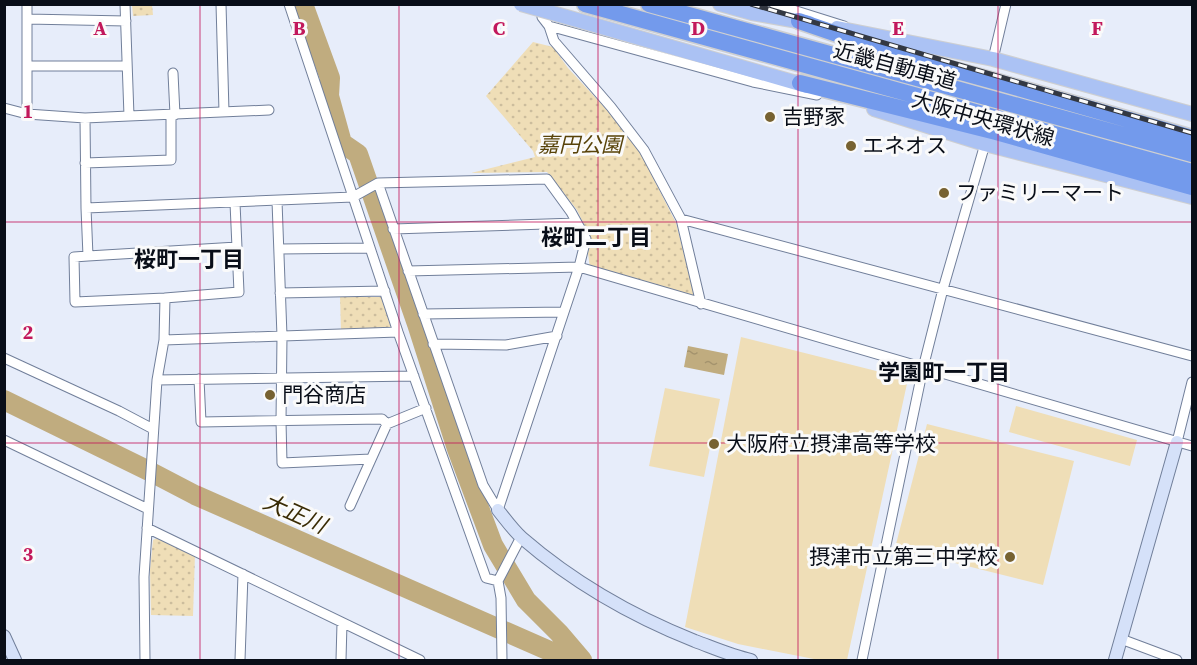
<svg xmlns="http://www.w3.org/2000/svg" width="1197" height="665" font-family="'Source Serif 4','Noto Sans JP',serif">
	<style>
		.grass { fill: #efdeb7 }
		.park { fill: url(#park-dots) }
		.water { fill: url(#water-ripples) }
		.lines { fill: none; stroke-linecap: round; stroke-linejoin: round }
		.river { stroke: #c0ac7f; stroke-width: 20 }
		.street-casing { stroke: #717f9a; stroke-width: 11 }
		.secondary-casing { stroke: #717f9a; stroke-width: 14 }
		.primary-casing { stroke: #cecfd1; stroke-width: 16 }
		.highway-casing { stroke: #cecfd1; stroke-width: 19 }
		.street { stroke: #fff; stroke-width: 9 }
		.secondary { stroke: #d5e1f9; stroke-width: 12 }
		.primary { stroke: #abc2f4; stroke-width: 14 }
		.highway { stroke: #739aec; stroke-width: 16 }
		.rail-casing { stroke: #333842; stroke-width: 5 }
		.rail { stroke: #fafafa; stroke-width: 3; stroke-dasharray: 9; stroke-linecap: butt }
		.primary-bridge-casing { stroke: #cecfd1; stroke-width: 16; stroke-linecap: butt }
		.primary-bridge { stroke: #abc2f4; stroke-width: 14 }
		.grid { fill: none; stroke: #c2185b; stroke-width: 1.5; stroke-opacity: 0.55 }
		.poi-dot { fill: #776231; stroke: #fafafa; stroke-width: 2 }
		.labels { text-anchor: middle; stroke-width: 6; stroke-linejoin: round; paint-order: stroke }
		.street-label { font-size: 21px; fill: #090e18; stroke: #fafafa }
		.poi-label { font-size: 21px; fill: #090e18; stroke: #fafafa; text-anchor: start }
		.park-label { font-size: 21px; font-style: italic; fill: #584309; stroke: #fafafa }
		.neighbourhood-label { font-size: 22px; font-weight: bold; fill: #090e18; stroke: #fafafa }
		.water-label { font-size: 22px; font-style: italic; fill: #392b04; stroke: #fafafa }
		.grid-label { font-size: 20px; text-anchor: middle; font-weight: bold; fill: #c2185b; stroke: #fafafa; stroke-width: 6; stroke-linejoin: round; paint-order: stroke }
	</style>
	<defs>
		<pattern id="park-dots" width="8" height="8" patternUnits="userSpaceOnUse" patternTransform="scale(1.5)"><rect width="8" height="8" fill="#efdeb7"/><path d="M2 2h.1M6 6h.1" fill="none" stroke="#ccbd9d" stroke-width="1.8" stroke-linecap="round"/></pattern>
		<pattern id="water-ripples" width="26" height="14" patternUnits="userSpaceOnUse" patternTransform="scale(1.5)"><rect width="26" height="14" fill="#c0ac7f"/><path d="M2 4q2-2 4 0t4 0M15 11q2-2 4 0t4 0" fill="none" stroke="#a4936d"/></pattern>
	</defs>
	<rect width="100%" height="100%" fill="#e7edfa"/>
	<path class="grass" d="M741,337L908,379L847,660H819L738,644L685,627Z
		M665,388L720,399L704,477L649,466Z
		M1016,406L1137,440L1130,466L1009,432Z
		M927,424L1074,461L1043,585L895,548Z"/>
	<path class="park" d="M132,5H152L153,15L133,16Z
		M533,42L553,47L568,68L606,109L640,152L676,223L695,297L590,269L588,253L591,239L577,210L547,172L471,173L535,157L533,151L486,96Z
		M340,297H381L391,328L341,331Z
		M157,538L195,554L193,616L151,615L150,570L153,540Z"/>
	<path class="water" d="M688,346L728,354L724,375L684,367Z"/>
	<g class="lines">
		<path class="river" d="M303,4L330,78L329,96L342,143L358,154L417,324L457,449L493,545L526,600L559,633L582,660
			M4,400L149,471L195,495L570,660"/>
		<g class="street-casing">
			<path id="street" d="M27,4V114L85,118L129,116L125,4
				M221,4L224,112
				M289,4L398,332L486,578L498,581
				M774,4L844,26
				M544,8L542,17L549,26L753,82L817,95
				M27,19L126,21
				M549,26L554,41L611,107L644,150L681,219L701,304
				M993,59L1006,4
				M27,66H127
				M173,73L175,115
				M4,108L27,114
				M129,116L269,110
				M85,118L86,208L88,256L74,257L75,302L165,298L164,340L157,380L144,577L145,660
				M85,163L171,160V115
				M378,183L483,485L498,510
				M277,201L282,336L281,421L282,463L371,459
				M86,208L353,197L378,183L547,179L571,212L586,239L579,267L498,510
				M681,219L1192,356
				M393,229L576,223
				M279,249L370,248
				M88,256L237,247
				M408,271L579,267L1192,446
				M280,293L385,291
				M165,298L239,292L235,203
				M423,314L564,312
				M164,340L398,332
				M433,344L506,345L557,336
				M4,358L119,411L153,429
				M199,379L201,422L382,419L387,424
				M157,380L414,376
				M4,440L148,509
				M1177,442L1192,382
				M350,506L387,424L426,408
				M147,528L420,660
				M1121,639L1177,660
				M240,660L243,574
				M341,660L342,623
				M502,660L501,598L498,581L521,537
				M862,660L923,368L943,289L985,144"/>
		</g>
		<g class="secondary-casing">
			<path id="secondary" d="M498,510C506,520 513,530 522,538C574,583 632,616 695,641C714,648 732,656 751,660
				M4,636L15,660
				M1115,660L1177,442"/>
		</g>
		<g class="primary-casing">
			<path id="primary" d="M720,4L752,13L809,23
				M591,24L807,86
				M837,28L993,59L1192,114
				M874,109L985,144L1192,197"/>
		</g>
		<g class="highway-casing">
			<path id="highway" d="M585,4L1192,172
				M649,4L1192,154
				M799,21L895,54L997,82L1192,138
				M800,83L996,132L1192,187"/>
		</g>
		<use href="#street" class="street"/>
		<use href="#secondary" class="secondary"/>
		<use href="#primary" class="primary"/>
		<use href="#highway" class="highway"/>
		<g class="rail-casing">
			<path id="rail" d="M751,4L1192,133"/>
		</g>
		<use href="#rail" class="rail"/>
		<g class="primary-bridge-casing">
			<path id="primary-bridge" d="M521,4L591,24"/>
		</g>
		<use href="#primary-bridge" class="primary-bridge"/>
	</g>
	<path class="grid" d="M200,4V660M399,4V660M598,4V660M798,4V660M998,4V660M4,222H1192M4,443H1192"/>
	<g class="poi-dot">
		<circle cx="770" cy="117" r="6"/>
		<circle cx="851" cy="146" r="6"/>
		<circle cx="944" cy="193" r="6"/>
		<circle cx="270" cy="395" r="6"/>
		<circle cx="714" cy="444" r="6"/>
		<circle cx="1010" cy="557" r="6"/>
	</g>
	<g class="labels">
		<g class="street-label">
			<text transform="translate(895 66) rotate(15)" y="7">近畿自動車道</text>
			<text transform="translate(983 119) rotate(16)" y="7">大阪中央環状線</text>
		</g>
		<g class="poi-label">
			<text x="782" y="124">吉野家</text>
			<text x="863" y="153">エネオス</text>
			<text x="956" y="200">ファミリーマート</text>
			<text x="282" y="402">門谷商店</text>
			<text x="726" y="451">大阪府立摂津高等学校</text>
			<text x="998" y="564" text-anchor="end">摂津市立第三中学校</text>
		</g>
		<g class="park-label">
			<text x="580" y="152">嘉円公園</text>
		</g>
		<g class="neighbourhood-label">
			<text x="596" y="245">桜町二丁目</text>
			<text x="189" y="267">桜町一丁目</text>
			<text x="944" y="380">学園町一丁目</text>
		</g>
		<g class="water-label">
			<text transform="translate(295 513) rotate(24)" y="8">大正川</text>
		</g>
	</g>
	<g class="grid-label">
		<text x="100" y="35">A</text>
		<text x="299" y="35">B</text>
		<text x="499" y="35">C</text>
		<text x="698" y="35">D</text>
		<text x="898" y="35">E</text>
		<text x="1097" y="35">F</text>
		<text x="28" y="118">1</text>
		<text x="28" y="339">2</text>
		<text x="28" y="561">3</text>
	</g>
	<rect width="1197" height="665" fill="none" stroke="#090e18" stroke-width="12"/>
</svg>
